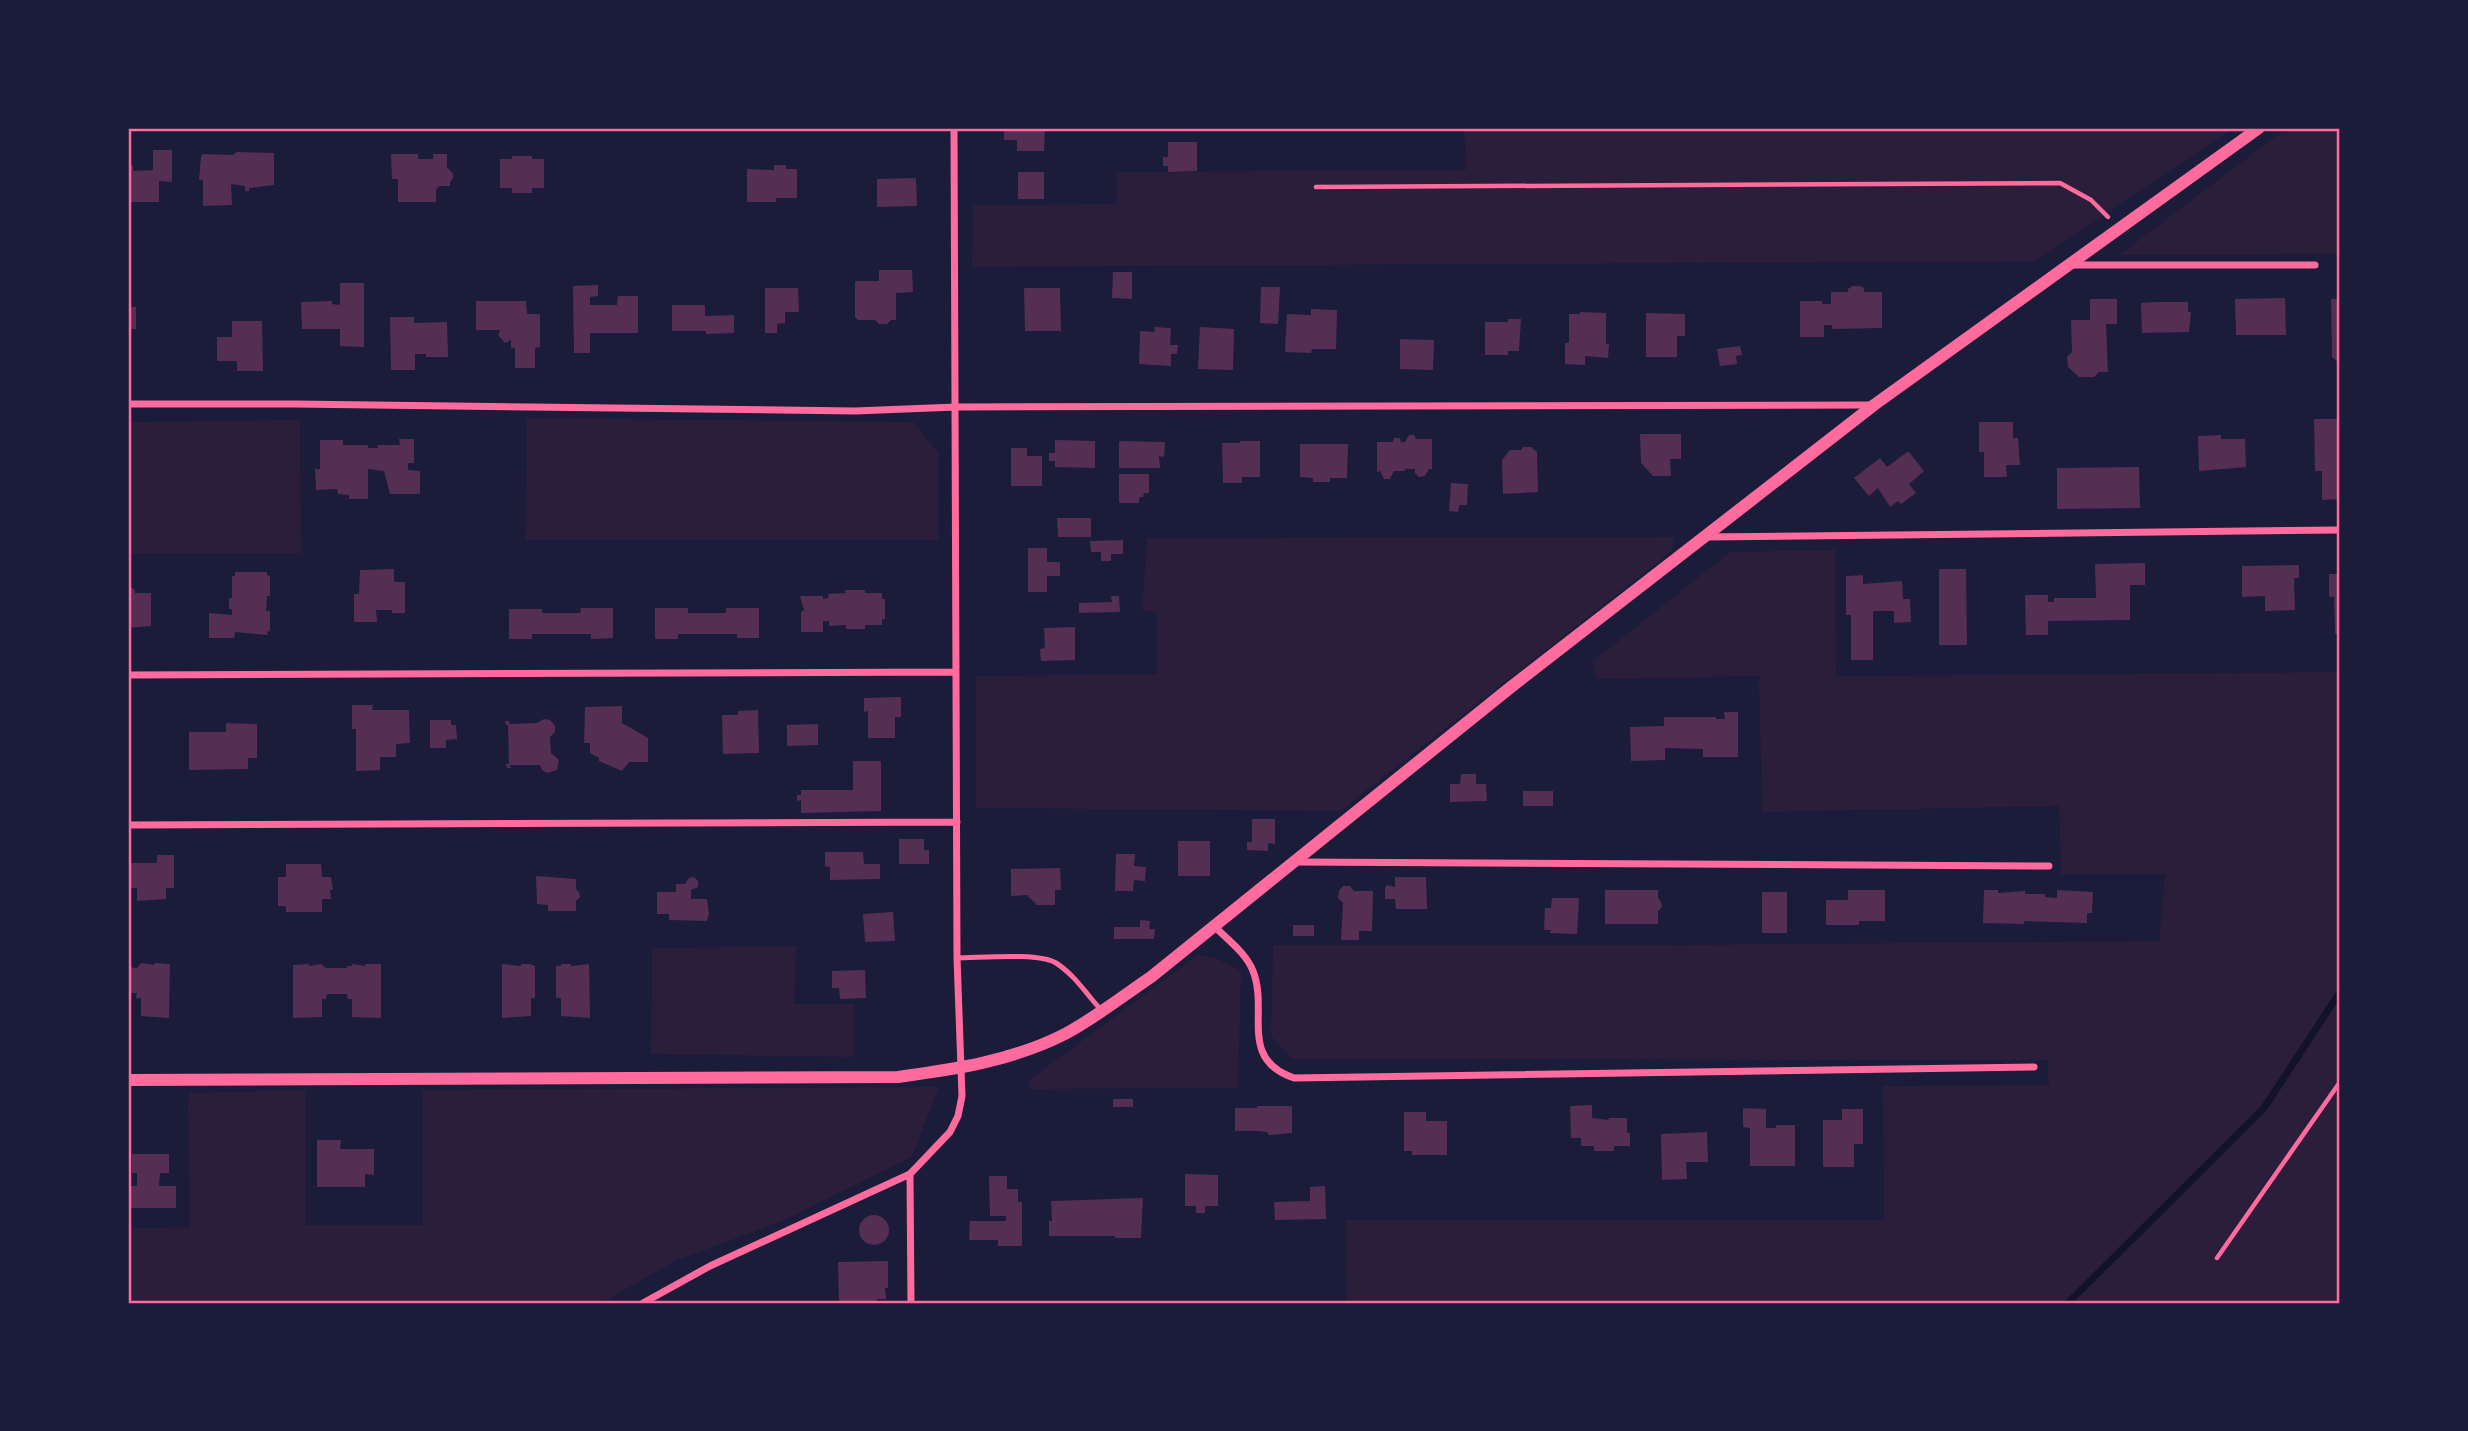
<svg xmlns="http://www.w3.org/2000/svg" width="2468" height="1431" font-family="'Archivo Narrow',sans-serif">
	<style>
		.green { fill: #2a1e3b }
		.lines { fill: none; stroke-linecap: round; stroke-linejoin: round }
		.stream { stroke: #12122b; stroke-width: 7 }
		.building { fill: #542f53 }
		.path { stroke: #ff6b9d; stroke-width: 4.5 }
		.service { stroke: #ff6b9d; stroke-width: 5 }
		.minor { stroke: #ff6b9d; stroke-width: 7 }
		.tertiary { stroke: #ff6b9d; stroke-width: 12 }
		.neatline { fill: none; stroke: #ff6b9d; stroke-width: 2.5 }
	</style>
	<rect width="100%" height="100%" fill="#1b1b3a"/>
	<path class="green" d="M1464,128H2234L2035,261L972,267L973,205L1117,204V172L1466,170Z
		M2287,128H2340V254L2119,255Z
		M527,418L914,422L938,453V540H526Z
		M300,420L301,553L128,554V422Z
		M1674,537L1671,552L1340,811L976,808V676L1157,674V612L1142,610L1147,538Z
		M1835,550L1836,676L2340,672V1303H1347L1346,1220H1884L1883,1086L2049,1085L2047,1060L1292,1059L1271,1036L1273,945H1671L2159,941L2165,874H2061L2059,806L1762,812L1759,676L1597,679L1592,662L1730,552Z
		M796,946L794,1004H854L853,1057L651,1054L652,948Z
		M1198,955L1216,958L1241,971L1238,1088L1029,1089V1080Z
		M939,1087L912,1157L782,1221L675,1261L602,1303H128V1228L190,1227L188,1105L190,1093L305,1090V1225H423V1090Z"/>
	<g class="lines">
		<path class="stream" d="M2068,1303L2264,1108L2340,992"/>
	</g>
	<path class="building" d="M1017,128H1045L1044,151H1017V140H1004V129Z
		M1168,142H1197V171L1168,172V166H1163V157H1168Z
		M153,150H172V182L159,181V202H131V197H128V165H133V171L153,170Z
		M237,152L274,153V185L249,188V191H245V186L231,184L232,205L203,206V180H199L201,156L203,154L233,155Z
		M391,154H418V159H433V154H447V167L453,174V178L450,182V186H439L436,190V202H398V179H392Z
		M512,156H532V159H544V188H532V193H512V188H500V159H512Z
		M774,165H786V169H797V198H776V202H747V169L774,170Z
		M1018,172H1044V199H1018Z
		M916,178L917,206L877,207V179Z
		M879,270H912L913,292L896,293V320H891L887,324H879L875,320H858L855,317V281H879Z
		M1113,272H1132V299L1112,298Z
		M340,283H364V347L340,346V329H302L301,302L332,301V304L340,305Z
		M598,285V296L590,297V305H617L618,296H638V333H590V353H574L573,286Z
		M1852,286H1860L1864,288V292H1882V328L1832,329V325H1824V337H1800V301H1822L1823,304H1831V292H1848V289Z
		M1261,287H1280L1278,324L1260,323Z
		M765,288H798L799,312H785V323L777,324V333H765Z
		M1024,288H1060L1061,331H1025Z
		M2285,298L2286,335H2236L2235,299Z
		M2090,299H2117V324H2106L2108,372H2099L2094,377H2079L2068,367L2067,357L2072,352L2071,320H2090Z
		M2331,299H2340V364L2332,357Z
		M476,301H526L527,314H540V347L535,348V368H515V348H511V340L505,343L498,335L500,330H476Z
		M2158,302H2188V312H2191L2189,332L2142,333L2141,303Z
		M672,305H705V316L734,315V333L706,334V331H672Z
		M128,307H136V329H128Z
		M1311,309L1337,310L1336,349H1312L1311,353L1285,352L1287,314L1311,315Z
		M1580,312L1606,313V344H1609L1608,358L1585,356V365L1565,364V343H1569V314H1580Z
		M1646,313L1685,314V336H1677V357H1646Z
		M390,317H414V323L447,322L448,357H426V354H415V370H391Z
		M1508,319H1521L1519,351H1508V355H1485V322H1508Z
		M232,321H262L263,371H237V361H217V337H232Z
		M1154,327L1171,328L1170,345H1178L1177,354H1171V366L1139,364L1140,331L1155,332Z
		M1200,327L1234,329L1233,370L1198,369Z
		M1400,339L1434,340L1433,370L1400,369Z
		M1740,346L1742,355L1736,356L1737,364L1720,366L1717,349Z
		M2314,419H2340V499L2322,500V471H2315Z
		M1979,422H2013V438H2018L2020,465H2006L2007,477H1984V452H1979Z
		M1640,434H1681V459H1670L1671,476H1653L1641,463Z
		M1409,435H1414L1416,439H1432V469H1429L1425,476L1419,477L1415,473V469H1405V471H1394L1390,479H1384L1380,471L1377,472V442H1393L1394,438H1400L1401,442H1405Z
		M2221,435V439H2245L2246,467L2199,471L2198,436Z
		M399,439H414V463H408V470L420,471V494H390L384,471L368,469V499H349V495L338,494L337,489L316,490L315,469H320V440H343V445H368V448H378L377,445H400Z
		M1055,440L1095,441V468L1055,467V461H1049V453H1055Z
		M1119,441L1165,442L1164,457L1159,456L1160,468H1119Z
		M1240,441H1260V477H1242V483H1223L1222,443H1240Z
		M1300,444H1348L1347,478H1330V482H1313V478L1300,477Z
		M1523,447H1531L1537,452L1538,492L1503,494L1502,460L1510,450H1521Z
		M1011,448H1027V456H1042V486H1011Z
		M1907,452H1909L1924,471L1909,484L1916,493L1901,504L1898,501L1890,507L1878,488L1869,496L1854,478L1880,458L1887,467Z
		M2139,467L2140,508L2057,509V468Z
		M1119,474H1149V493H1144L1143,497H1139V503H1119Z
		M1451,483L1468,484L1467,505H1459L1458,512L1449,511Z
		M1057,518H1091V537H1058Z
		M1123,540V554H1111V561H1101V552H1091L1090,541Z
		M1028,548H1047V562H1060V576H1047V592H1028Z
		M2145,563V585H2130V620L2048,621V635H2026L2025,595H2048V602H2054V598H2096L2095,564Z
		M2299,565V578H2294L2295,610L2265,611V596L2242,597V566Z
		M394,569V582H405V613H392V610H376L377,622H354V594H359L360,570Z
		M1939,569H1966L1967,645H1939Z
		M235,572H267V575L270,576V596H267L266,611H270V631L267,632L268,635L235,632L234,638H209V613L232,615V609H229V598H232V576H235Z
		M2329,574H2340V634H2335L2334,597H2329Z
		M1863,575V584L1902,581L1903,599H1910L1911,622L1894,623V611H1873V660H1851V615H1846V576Z
		M128,585L135,590V593H151V626L128,628Z
		M845,590H865V593H882V599H885V619H882V625H865V629H846V625L829,626V621H823V632H801V612L804,610L800,596H823V599L829,598L828,594L846,593Z
		M1111,596H1119L1120,612L1079,613V603L1112,602Z
		M581,608H613V638L591,639V634H532V639H509V609H542V613H580Z
		M655,608H688V613H726V608H759V638H737V634H678V639H655Z
		M1075,627V660L1041,661L1040,649L1045,648L1044,628Z
		M901,697V717H895V738H868V711L864,712V698Z
		M352,705H373L372,710H409L410,743L396,744V757H380V770L356,771V729H352Z
		M622,706V723L648,738V762H629L622,771L599,761V758L590,753V743H584L585,707Z
		M758,710L759,753L723,754L722,715H738V711Z
		M1724,712H1738V757H1703V749L1665,748V760L1631,761L1630,727L1664,726V717H1716V719H1725Z
		M544,719L550,720L555,726V732L550,737L551,753L559,760L557,770L547,773L542,770L540,765H510L511,768H507L506,764H509L508,725H506L505,721H509L510,724L537,723Z
		M430,720H451V725H456L457,739L446,740V748H430Z
		M226,723L257,724V758H248V769L189,770V732H226Z
		M818,724V745L787,746V725Z
		M853,761H881V811L801,813V800L797,801V795H801V790H853Z
		M1461,774H1476V784H1486L1487,801L1450,802V784H1460Z
		M1523,791H1553V806H1523Z
		M1252,819H1275V844L1268,843V851L1247,850V842H1252Z
		M899,839H924V850H929V864H899Z
		M1178,841H1210V876H1178Z
		M825,852H863L864,864H880V879L830,880V867L825,866Z
		M1116,854H1135L1134,866L1146,867L1145,881L1134,880L1133,891H1115Z
		M157,855H174V888H166V899L137,901V888H128V863H157Z
		M286,864H321L322,877H331L333,890H330L331,899H322V912H286V906H278V877H286Z
		M1060,868L1061,890H1055V905H1037L1027,895L1011,896V869Z
		M536,876L576,879V889L579,892L580,897L576,901V911H548V905L537,904Z
		M694,877L698,881V887L691,890V899H707L709,914L707,921L669,920V914H657V892H676V884H685L689,878Z
		M1395,877H1426L1427,909H1396L1395,899H1385V888L1387,885L1395,887Z
		M1343,886H1350L1354,891H1373L1372,931H1359V940H1341L1343,903L1338,898L1339,891Z
		M1605,890H1658V898L1661,902L1662,907L1658,911V924H1605Z
		M1848,890H1885V921H1859V925H1826V900H1848Z
		M1984,890H1998V893L2025,891V894H2045V897L2057,898V890L2093,892L2092,913H2087V923L2024,921V924L1983,923Z
		M1762,892H1787V933H1762Z
		M1552,898H1579L1577,934L1550,933L1551,930H1544L1545,908H1551Z
		M893,912L895,941L865,942L863,914Z
		M1140,920L1150,921L1149,929H1155L1154,939H1114V927H1140Z
		M1293,925H1314V936H1293Z
		M141,963L154,965V963L170,964L169,1018L141,1016V998H136L137,993H128V967L137,968Z
		M309,964V966L321,964L326,968H347V966H352V964L365,966V964H381V1018L352,1017V999H348L347,994H327L326,999H322V1017L293,1018V965Z
		M502,964L521,966V964H530L535,966V998H531V1016L502,1018Z
		M561,964H571V966L589,964L590,1018L561,1016V998H556V966H561Z
		M865,970L866,998L840,999L839,988H832V971Z
		M1113,1099H1133V1107H1113Z
		M1592,1105V1118L1608,1120L1609,1118H1627V1133H1630V1146H1614V1151H1594V1146H1581V1138H1571L1570,1106Z
		M1257,1106H1292V1133L1269,1135L1267,1132L1257,1131H1235V1108H1257Z
		M1743,1108L1766,1109V1128H1776V1125H1795V1166H1750V1128L1743,1127Z
		M1842,1109H1863V1144H1854V1167H1823V1120H1842Z
		M1404,1112H1426V1121H1447V1155H1412V1151H1404Z
		M1707,1132L1708,1162H1686L1687,1179L1662,1180L1661,1134Z
		M317,1140H341L340,1149H374V1175L365,1174V1187H317Z
		M132,1154H169V1173H160L159,1186H176V1208H128V1186H137V1173H132Z
		M1185,1174L1218,1175V1206H1205V1213H1196V1206H1185Z
		M989,1176H1007V1189H1018V1202H1022V1246H998V1240H969L970,1221H1006V1216H990Z
		M1325,1186L1326,1219L1275,1220L1274,1202L1310,1201V1187Z
		M1143,1198L1141,1238H1115V1236H1049V1221H1052L1051,1201Z
		M859 1230a15 15 0 1 1 30 0a15 15 0 1 1-30 0Z
		M888,1261V1288H885L886,1299H877V1303H839L838,1262Z"/>
	<g class="lines">
		<path class="path" d="M1316,187L2060,183L2091,200L2108,217
			M2217,1258L2340,1082"/>
		<path class="service" d="M957,958C980,958 1038,952 1056,963C1075,975 1087,995 1102,1011"/>
		<path class="minor" d="M2070,265H2315
			M128,404H295L855,411L956,407L1873,405
			M1707,537L2340,530
			M128,675L956,672
			M128,825L957,822
			M1295,862L2049,866
			M1214,926C1228,940 1246,953 1253,971C1269,1011 1238,1059 1294,1078L2034,1067
			M910,1174L911,1303
			M643,1303L710,1266L910,1174L950,1132L958,1116L962,1096L957,958L954,128"/>
		<path class="tertiary" d="M128,1080L898,1077C956,1069 1012,1061 1065,1034C1095,1018 1123,996 1151,977L1511,687L1874,405L2259,128"/>
	</g>
	<rect width="2468" height="1431" fill="none" stroke="#1b1b3a" stroke-width="259"/>
	<rect x="130" y="130" width="2208" height="1172" class="neatline"/>
</svg>
